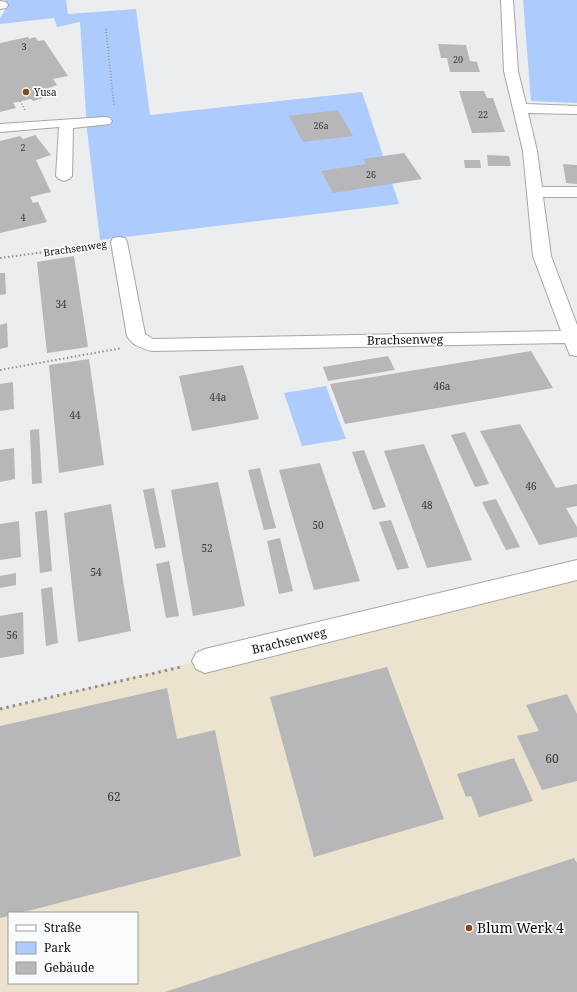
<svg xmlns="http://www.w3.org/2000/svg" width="577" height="992" font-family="'Noto Serif',serif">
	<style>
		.industrial { fill: #ece3ce; fill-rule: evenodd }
		.green { fill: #adccfd }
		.building { fill: #b7b6b8 }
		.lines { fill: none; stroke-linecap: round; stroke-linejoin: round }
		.minor-casing { stroke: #a5a6a8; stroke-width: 2 }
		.path-far2 { stroke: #919293; stroke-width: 1.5; stroke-dasharray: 1 2; stroke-linecap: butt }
		.path-far1 { stroke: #919293; stroke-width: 2; stroke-dasharray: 1.5 2.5; stroke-linecap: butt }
		.path { stroke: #919293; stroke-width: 3; stroke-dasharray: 2.5 4; stroke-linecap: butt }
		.minor { fill: #fff; fill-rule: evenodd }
		.poi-dot { fill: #8b471a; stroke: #f9fbfd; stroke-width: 1.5 }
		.labels { text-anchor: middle; stroke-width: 3.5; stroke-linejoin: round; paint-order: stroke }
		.far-number-label { font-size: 9px; fill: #383939 }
		.far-poi-label { font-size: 10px; fill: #0e0f0f; stroke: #f9fbfd; text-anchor: start }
		.far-street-label { font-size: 10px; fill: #0e0f0f; stroke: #f9fbfd }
		.number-label { font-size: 10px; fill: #383939 }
		.street-label { font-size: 12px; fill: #0e0f0f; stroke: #f9fbfd }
		.near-number-label { font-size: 12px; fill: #383939 }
		.near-poi-label { font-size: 14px; fill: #0e0f0f; stroke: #f9fbfd; text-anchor: start }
	</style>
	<rect width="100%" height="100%" fill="#ecedef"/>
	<path class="industrial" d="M577,570V992H0V709ZM9,913H137V983H9Z"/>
	<path class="green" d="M5,0H66L68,14L136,9L150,115L362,92L399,204L100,240L87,130L80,22L57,27L54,18L0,24V18L5,10Z
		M523,0H577V103L531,101Z
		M326,386L346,439L302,446L284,393Z"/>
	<path class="building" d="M28,37L29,39L35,37L38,41L44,40L68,76L53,79L57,85L49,88L55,95L33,101L31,99L13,103L16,108L0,112V43Z
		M438,44L466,45L470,61L477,62L480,72H450L447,58H441Z
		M459,91H484L487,98H493L505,132L472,133Z
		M338,110L353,136L303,142L289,116Z
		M35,135L51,155L36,160L51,192L30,197L33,203L38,202L47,222L0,233V141L20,136L23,139Z
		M404,153L422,179L333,193L321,171L366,164L363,159Z
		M487,155L509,156L511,166H488Z
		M464,160H480L481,168H465Z
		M563,164L577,165V184L566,183Z
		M74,256L88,347L47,353L37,262Z
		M0,273H5L6,294L0,295Z
		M7,323L8,347L0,349V325Z
		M531,351L553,388L345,424L330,384Z
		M388,356L395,370L328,381L323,367Z
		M89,359L104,465L59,473L49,365Z
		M243,365L259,419L192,431L179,376Z
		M13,382L14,409L0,411V384Z
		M520,424L556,488L577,484V506L566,508L577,527V537L539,545L480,431Z
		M39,429L42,483L32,484L30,430Z
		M465,432L489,484L475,487L451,435Z
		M424,444L472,560L427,568L384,451Z
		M14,448L15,479L0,482V450Z
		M364,450L386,507L373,510L352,452Z
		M320,463L360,581L314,590L279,470Z
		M260,468L276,528L264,530L248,470Z
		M218,482L245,606L193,616L171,490Z
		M154,488L166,547L155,549L143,490Z
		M496,499L520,547L506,550L482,502Z
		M111,504L131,631L78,642L64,513Z
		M47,510L52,571L40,573L35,512Z
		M391,520L409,568L397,570L379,522Z
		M19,521L21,557L0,560V524Z
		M280,538L293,591L279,594L267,541Z
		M169,561L179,616L166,618L156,564Z
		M16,573V585L0,588V576Z
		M52,587L58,643L46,646L41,589Z
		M23,612L24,654L0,658V616Z
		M387,667L444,819L314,857L270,697Z
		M167,688L177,739L215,730L241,856L20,913H9V916L0,918V726Z
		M567,694L577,714V781L542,790L517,736L539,731L526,705Z
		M514,758L533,801L479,817L471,796L466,797L457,774Z
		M574,858L577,863V992H165Z"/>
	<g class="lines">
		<g class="minor-casing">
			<path id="minor" d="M501,0H513L518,71L526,104L577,106V114L528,113L537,151L542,187H577V197H543L551,256L577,325V356L570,355L565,343L152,351C141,348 133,346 127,336L111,242L113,238L119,237L125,238L127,242L145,334L153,339L561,331L533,256L523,151L504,71Z
				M0,1L6,2L8,5L6,8L0,9Z
				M105,117L110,118L112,121L110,124L73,128L72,176L69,179L64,181L59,179L56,176L59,127L0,132V124Z
				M577,560V580L205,673L196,669L192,661L196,653L205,649Z"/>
		</g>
		<path class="path-far2" d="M106,29L114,106
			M20,101L25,110"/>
		<path class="path-far1" d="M0,258L98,245
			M0,370L122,348"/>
		<path class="path" d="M0,709L181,667"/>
		<use href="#minor" class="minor"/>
	</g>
	<g class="poi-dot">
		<circle cx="26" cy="92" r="4"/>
		<circle cx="469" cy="928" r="4"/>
	</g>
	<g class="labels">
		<g class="far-number-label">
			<text x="24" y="50">3</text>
			<text x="458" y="63">20</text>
			<text x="483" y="118">22</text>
			<text x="321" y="129">26a</text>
			<text x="23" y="151">2</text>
			<text x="371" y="178">26</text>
			<text x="23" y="221">4</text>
		</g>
		<g class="far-poi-label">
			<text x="34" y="96">Yusa</text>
		</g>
		<g class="far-street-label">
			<text transform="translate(75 248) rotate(-8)" y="4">Brachsenweg</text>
		</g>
		<g class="number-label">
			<text x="61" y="308">34</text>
			<text x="442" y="390">46a</text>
			<text x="218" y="401">44a</text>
			<text x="75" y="419">44</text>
			<text x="531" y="490">46</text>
			<text x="427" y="509">48</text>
			<text x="318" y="529">50</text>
			<text x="207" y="552">52</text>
			<text x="96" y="576">54</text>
			<text x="12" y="639">56</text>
		</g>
		<g class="street-label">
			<text transform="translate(405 340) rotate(-1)" y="4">Brachsenweg</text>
			<text transform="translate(289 641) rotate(-14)" y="4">Brachsenweg</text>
		</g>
		<g class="near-number-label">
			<text x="552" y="763">60</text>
			<text x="114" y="801">62</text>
		</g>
		<g class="near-poi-label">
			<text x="477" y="933">Blum Werk 4</text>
		</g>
	</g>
	<rect x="8" y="912" width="130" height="72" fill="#f9fbfd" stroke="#9b9d9e"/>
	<rect x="16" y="925" width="20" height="6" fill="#ffffff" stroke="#9b9d9e"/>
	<text x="44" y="932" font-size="12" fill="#0e0f0f">Straße</text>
	<rect x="16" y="942" width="20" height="12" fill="#adccfd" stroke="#9b9d9e"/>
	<text x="44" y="952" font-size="12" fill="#0e0f0f">Park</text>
	<rect x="16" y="962" width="20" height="12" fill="#b7b6b8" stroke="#9b9d9e"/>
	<text x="44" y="972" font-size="12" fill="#0e0f0f">Gebäude</text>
</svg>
